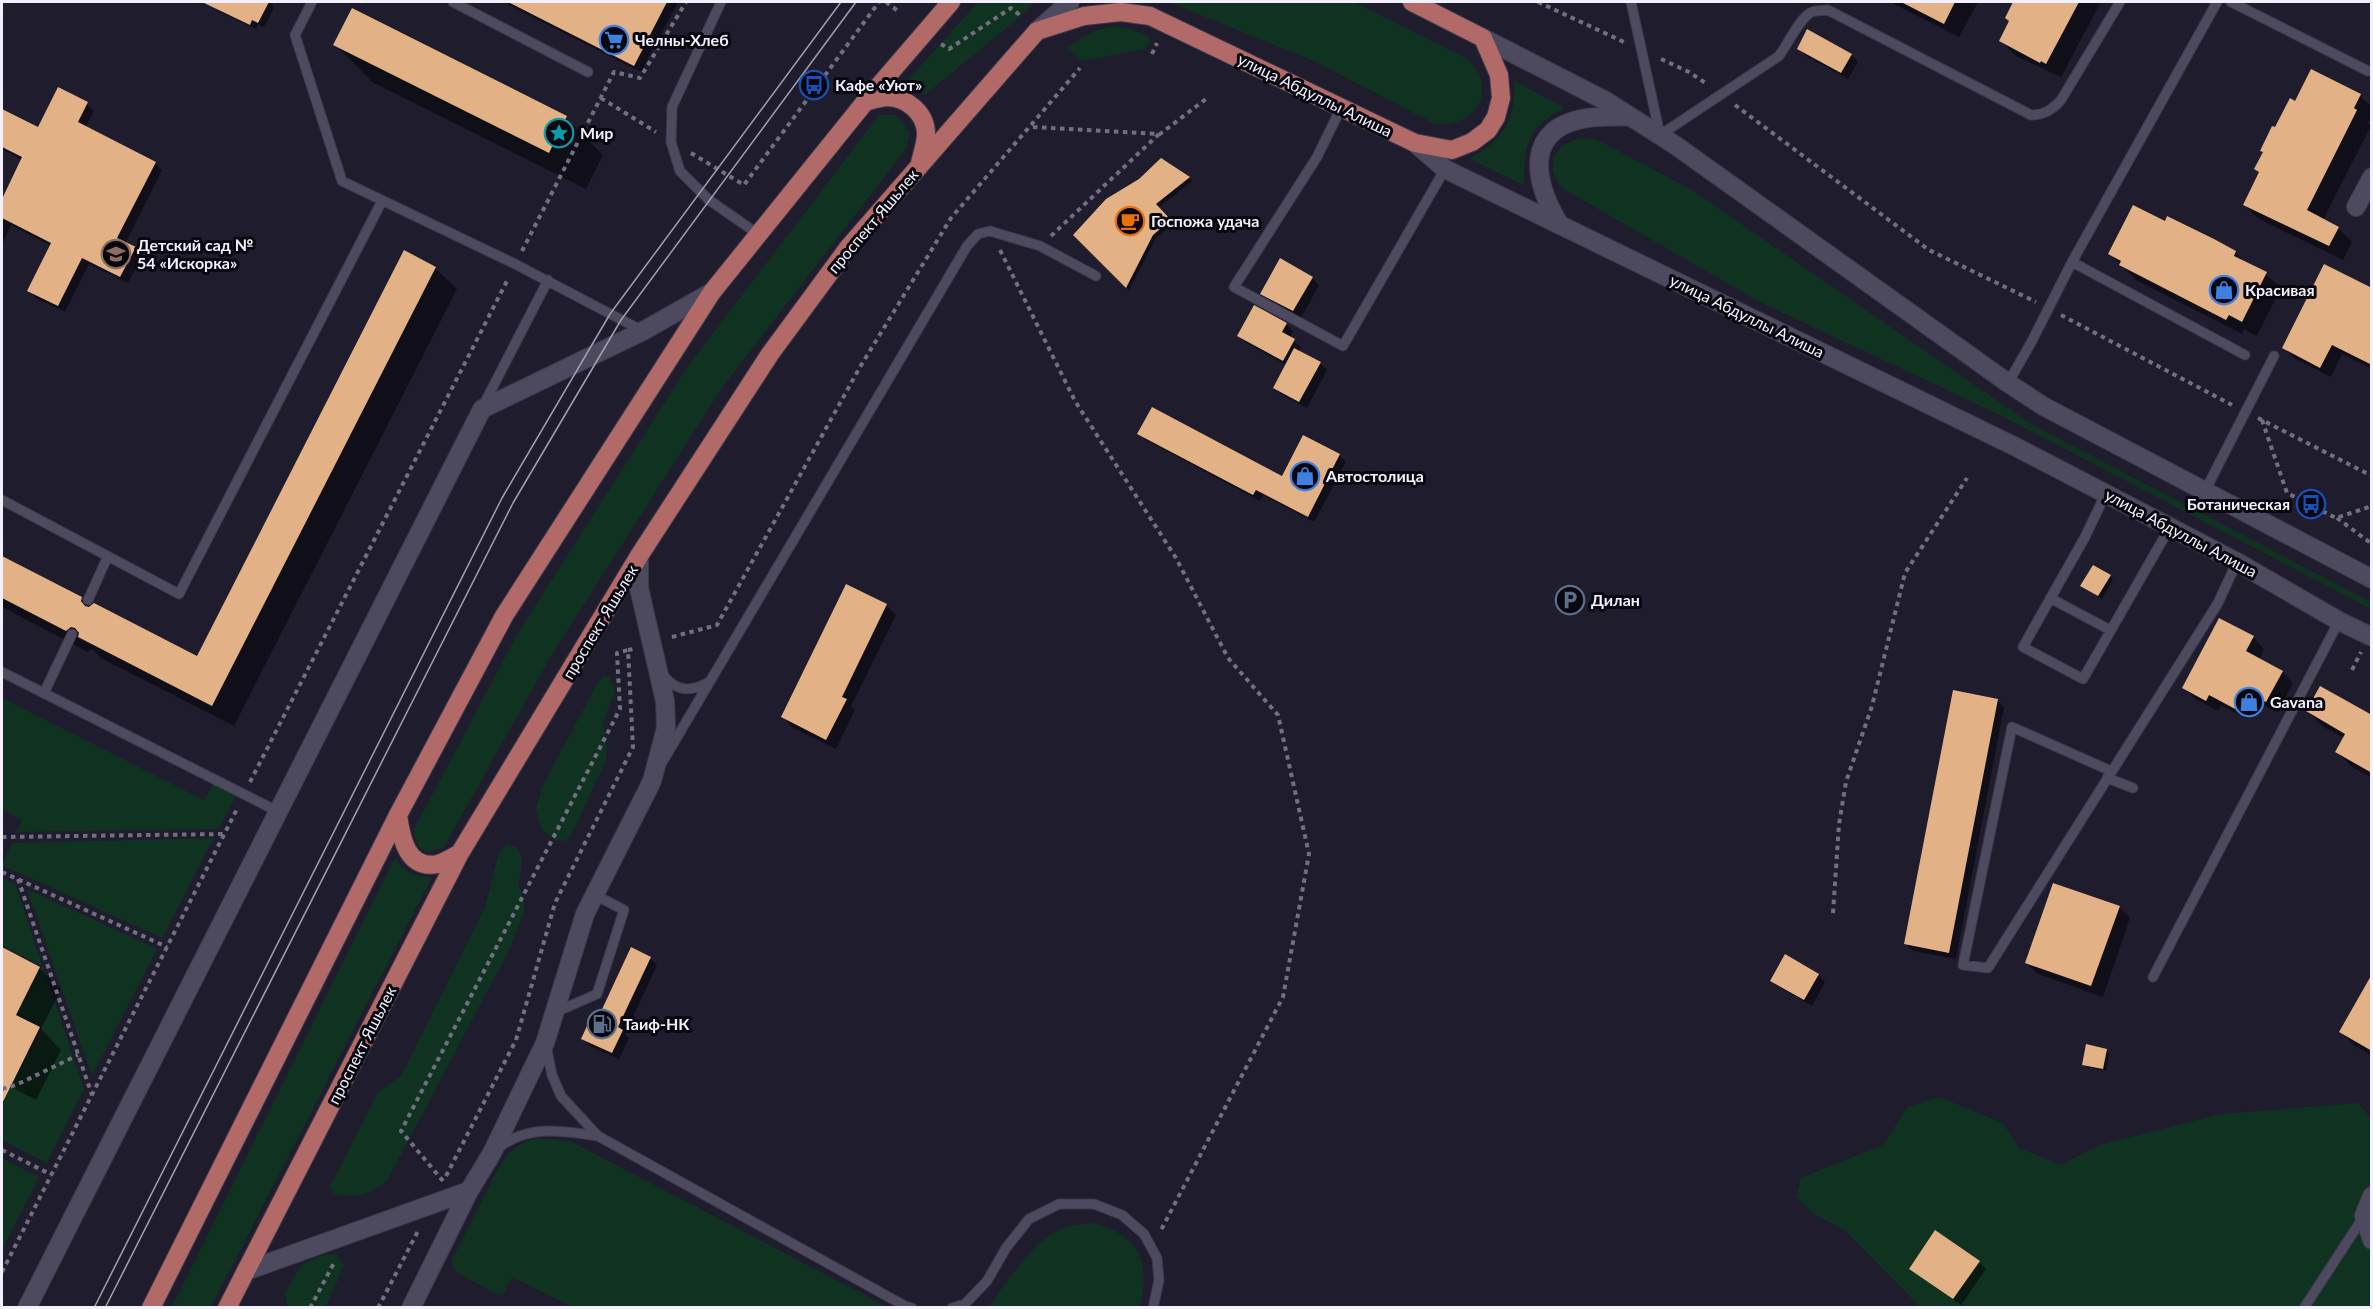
<svg xmlns="http://www.w3.org/2000/svg" width="2373" height="1309" font-family="Lato,sans-serif">
	<style>
		.green { fill: #103221 }
		.shadow { fill: #0007 }
		.building { fill: #e2b185 }
		.lines { fill: none; stroke-linecap: round; stroke-linejoin: round }
		.lane-casing { stroke: #3c3949; stroke-width: 11 }
		.street-casing { stroke: #3c3949; stroke-width: 20 }
		.secondary-casing { stroke: #3c3949; stroke-width: 20 }
		.primary-casing { stroke: #3c3949; stroke-width: 20 }
		.path { stroke: #727080; stroke-width: 4; stroke-dasharray: 4.5 4.5; stroke-linecap: butt }
		.lane { stroke: #4d4a5f; stroke-width: 9 }
		.street { stroke: #4d4a5f; stroke-width: 18 }
		.secondary { stroke: #4d4a5f; stroke-width: 18 }
		.primary { stroke: #b26a69; stroke-width: 18 }
		.tram { stroke: #a2a1af; stroke-width: 1.5 }
		.labels { text-anchor: middle; stroke-width: 6; stroke-linejoin: round; paint-order: stroke }
		.poi-label { font-size: 16px; font-weight: bold; fill: #f1f0fc; stroke: #090810; text-anchor: start }
		.street-label { font-size: 16px; fill: #f1f0fc; stroke: #090810 }
	</style>
	<rect width="100%" height="100%" fill="#1f1c2e"/>
	<path class="green" d="M978,2H1035L1021,16L925,95L907,81Z
		M1169,2H1354L1468,59C1498,91 1477,127 1435,124L1316,62Z
		M1114,26L1131,29L1151,38L1145,49L1082,61L1067,48C1083,36 1095,29 1114,26Z
		M1514,81L1565,108C1527,126 1524,145 1524,185L1470,159C1503,138 1516,122 1514,81Z
		M879,115H896L910,132L905,150L721,389L551,656L444,847L427,852C416,846 414,840 414,829L518,633L686,369Z
		M1580,138L1596,139L1692,190L2031,424L2371,602V609L2000,415L1758,301L1562,188C1543,165 1554,145 1580,138Z
		M604,676L610,677L615,691L603,722L607,749L606,760L572,833L565,841L556,840L542,831L536,810L542,787L599,680Z
		M2,698L204,800L213,784L236,796L219,829L16,832L22,820L2,810Z
		M214,838L162,938L2,865L12,843Z
		M507,845L517,847L522,858L519,883L525,908L511,946L387,1181C368,1195 356,1199 333,1193L330,1186L378,1092L401,1076L485,907L499,852Z
		M395,858C407,874 411,876 432,877L211,1307H172Z
		M2,878L15,884L84,1089L47,1163L2,1140V1074L15,1080L42,1027L5,1008L12,994L25,1000L42,966L2,945Z
		M27,889L157,949L92,1076Z
		M1939,1097L2003,1123L2019,1148L2061,1165L2099,1145L2221,1114L2359,1103L2371,1119V1307H1920L1845,1230L1814,1214L1796,1197L1801,1178L1884,1144L1907,1107Z
		M536,1138L570,1141L888,1307H572L512,1277L504,1293L498,1295L456,1272L451,1261L497,1171L508,1154L520,1144Z
		M2,1158L39,1177L2,1250Z
		M1092,1223C1139,1234 1151,1262 1140,1307H989C1007,1281 1033,1240 1064,1228C1073,1225 1082,1224 1092,1223Z
		M336,1254L344,1266L326,1307H287L285,1293L301,1265L323,1255Z"/>
	<path class="shadow" d="M215,2H271L274,8L264,27L258,24L256,29L218,11L213,5Z
		M503,2H678L641,72Z
		M1890,2H1978L1959,37Z
		M2015,2H2101L2061,77L2016,56L2001,41L2010,22L2006,18Z
		M352,10L566,118L603,155L586,189L372,82L335,44Z
		M1799,49L1851,55L1858,62L1848,79L1806,56Z
		M2360,96L2372,107V115L2368,123L2371,126L2323,220L2338,228L2352,242L2343,260L2259,219L2244,205L2260,173L2256,169L2264,153L2261,151L2296,103Z
		M87,104L94,111L85,128L155,163L162,170L125,244L142,256L128,283L89,264L65,312L36,298L29,290L52,246L11,225L2,245V202L22,160L2,149V110L39,129Z
		M1189,178L1192,181L1158,208L1173,224L1156,238L1129,290L1075,235Z
		M2166,223L2235,252L2247,264L2266,274L2281,288L2257,336L2244,329L2242,334L2136,280L2110,254Z
		M435,268L457,289L234,726L101,658L92,649L88,652L2,607V557L81,598L90,608L197,658Z
		M1312,278L1319,285L1301,318L1269,300L1262,293Z
		M2372,310V369L2342,354L2331,377L2294,358L2283,347Z
		M1286,324L1293,332L1289,338L1301,347L1299,352L1320,363L1327,370L1307,408L1282,395L1274,388L1287,365L1246,343L1239,336Z
		M1139,434L1282,478L1304,437L1339,455L1346,462L1314,522L1263,495L1260,501L1146,440Z
		M2110,576L2113,579L2102,599L2082,586Z
		M886,605L896,615L851,706L855,710L836,749L792,727L783,717Z
		M2220,620L2253,637L2264,649L2259,660L2282,672L2293,683L2278,712L2257,702L2248,719L2221,705L2218,711L2195,699L2184,688Z
		M1997,700L2004,707L1956,959L1913,951L1906,944Z
		M2308,711L2372,717V778L2352,767L2337,752L2344,738L2322,726Z
		M2119,907L2130,918L2103,997L2038,974L2027,963Z
		M2,949L39,968L61,989L41,1029L61,1050L36,1100L11,1087L4,1102L2,1101Z
		M650,958L657,965L625,1034L629,1038L619,1059L590,1046L583,1039Z
		M1818,975L1825,982L1812,1006L1779,987L1772,980Z
		M2372,977V1056L2355,1046L2341,1032Z
		M2106,1050L2109,1053L2106,1071L2087,1067L2083,1064Z
		M1979,1262L1986,1269L1961,1305L1911,1268Z"/>
	<path class="building" d="M202,2H269L258,23L252,20L250,25Z
		M508,2H667L634,66Z
		M1901,2H1955L1944,24Z
		M2013,2H2079L2046,64L2041,61L2040,63L1999,41L2009,21L2005,18Z
		M352,8L567,116L549,153L333,45Z
		M1807,29L1852,54L1841,73L1797,49Z
		M2311,69L2361,94L2354,108L2357,110L2307,210L2339,227L2329,246L2243,205L2259,172L2254,169L2263,152L2260,151L2272,126L2275,127L2290,98L2295,101Z
		M58,87L88,102L78,122L156,162L117,238L136,247L120,277L82,258L58,306L27,291L51,243L2,218V199L22,157L2,147V109L38,127Z
		M1161,158L1190,177L1156,204L1171,220L1153,235L1126,288L1073,235L1106,199L1139,179Z
		M2133,205L2165,221L2167,216L2214,239L2236,251L2234,256L2267,272L2242,322L2229,315L2226,320L2119,265L2121,261L2108,254Z
		M404,250L436,267L212,706L78,637L79,633L75,628L71,627L66,631L2,598V556L82,597L81,601L85,606L89,607L94,603L197,656Z
		M1280,258L1313,277L1293,311L1260,294Z
		M2324,264L2372,288V365L2332,345L2320,368L2282,348Z
		M1254,305L1287,323L1282,332L1295,339L1283,361L1237,336Z
		M1294,348L1321,362L1299,402L1273,388Z
		M1152,407L1282,476L1303,435L1340,454L1308,517L1256,490L1253,495L1137,434Z
		M2093,565L2111,575L2098,596L2080,586Z
		M846,584L887,604L842,697L847,699L826,740L781,717Z
		M2219,618L2254,636L2246,651L2283,671L2266,702L2246,692L2237,710L2209,695L2206,701L2182,688Z
		M2320,686L2372,715V773L2335,752L2345,734L2306,711Z
		M1953,690L1998,699L1949,953L1904,944Z
		M2053,883L2120,906L2091,986L2025,963Z
		M2,947L40,967L16,1015L40,1027L2,1104Z
		M631,947L651,957L618,1027L623,1030L612,1053L581,1039L592,1015L598,1018Z
		M1785,954L1819,974L1804,1000L1770,981Z
		M2372,974V1051L2339,1032Z
		M2086,1044L2107,1049L2103,1069L2082,1065Z
		M1935,1230L1980,1261L1953,1299L1909,1269Z"/>
	<g class="lines">
		<g class="lane-casing">
			<path id="lane" d="M312,2L295,35L342,181L515,264L643,331
				M453,2L588,72
				M721,2L672,107L671,142L680,171L709,200L758,234
				M1631,2L1660,135L1779,56C1788,44 1800,17 1812,12C1817,10 1823,11 1828,10L2031,115C2044,115 2052,110 2061,100L2120,2
				M2231,2L2368,71
				M1341,108L1317,157L1234,287L1343,346L1445,169
				M2072,262L2245,355
				M2008,383L2032,341L2072,262L2217,2
				M483,406L548,280
				M2205,491L2274,356
				M2106,493L2085,537L2023,647L2083,679L2170,527
				M2,500L179,594L382,201
				M2050,598L2110,630
				M88,600L108,556
				M2,672L279,812
				M664,676C677,692 691,692 709,682
				M44,693L72,634
				M663,761L967,246L978,234L990,231L1040,246L1096,276
				M2111,771L2012,727L1963,965L1988,968L2218,603L2237,562
				M2107,778L2133,788
				M2153,977L2339,621
				M556,1012L597,994L624,910L595,895
				M546,1045L552,1075L561,1096L598,1136
				M498,1148C529,1124 562,1131 598,1136L905,1306L912,1308
				M952,1308L965,1304L987,1281L1006,1248L1029,1219L1059,1204H1094L1122,1215L1144,1234L1157,1258L1159,1280L1153,1308
				M2304,1308L2364,1216"/>
		</g>
		<g class="street-casing">
			<path id="street" d="M2356,207L2372,177
				M2372,1196L2364,1216L2372,1240
				M246,1271L469,1191
				M27,1308L482,409L643,331L712,292
				M411,1308L469,1191L492,1153L545,1043L585,914L652,781L666,728L665,701L639,588V556"/>
		</g>
		<g class="secondary-casing">
			<path id="secondary" d="M1037,31L1070,2
				M1483,38L1606,101L1675,145L2008,383L2043,406L2372,579
				M1415,143L1445,169L2016,447L2237,562L2339,621L2372,637
				M1558,222C1533,179 1524,127 1588,118C1602,116 1616,117 1630,116"/>
		</g>
		<g class="primary-casing">
			<path id="primary" d="M865,102C872,100 881,97 888,97C908,98 926,114 926,134C926,143 922,154 920,163
				M398,815C401,838 407,870 438,864C445,862 453,857 460,853
				M151,1308L398,815L504,616L712,292L865,102L951,2
				M227,1308L460,853L639,556L770,354L848,248L1037,31L1084,16L1121,12L1150,16L1415,143L1452,150L1472,142L1488,130L1496,117L1501,98L1499,75L1483,38L1412,2"/>
		</g>
		<path class="path" d="M886,2L898,11
			M1538,2L1624,42
			M941,44L949,49L1011,8L1021,16
			M1152,54L1157,43
			M1661,59L1689,72L1707,84
			M601,98L656,132
			M1735,105L1929,250L2036,302
			M1033,127L1160,134L1206,99
			M691,153L744,185L879,2
			M1051,236L1159,134
			M1000,250L1075,401L1176,558L1228,658L1278,715L1309,854L1283,997L1160,1232
			M522,251L614,72L640,78L686,2
			M2061,315L2232,405
			M2258,418L2372,476
			M2262,420L2287,493L2336,518L2372,506
			M2337,518L2372,544
			M672,637L717,625L860,367L951,218L1080,68
			M2352,670L2361,652
			M250,782L508,279
			M2,837L224,834
			M2,872L167,947
			M18,879L92,1095
			M1833,913L1839,824L1846,782L1872,706L1905,573L1967,478
			M2,1089L16,1085L78,1055
			M2,1150L52,1175
			M446,1176L516,1040L555,903L633,747L628,650L633,649
			M443,1181L401,1131L620,709L617,653L628,650
			M2,1272L238,807
			M310,1308L335,1261
			M378,1308L418,1231"/>
		<use href="#lane" class="lane"/>
		<use href="#street" class="street"/>
		<use href="#secondary" class="secondary"/>
		<use href="#primary" class="primary"/>
		<path class="tram" d="M94,1308L502,498L610,314L841,2
			M105,1308L513,503L621,320L856,2"/>
	</g>
	<defs>
		<g id="supermarket-ring" transform="scale(1.5)"><circle r="9.5" fill="#090810" stroke="#3f7fe0" stroke-width="1.5"/><path d="M-6-5.5h2.5l.6 2H6L4.5 2H-2.5L-4.4-4H-6ZM-1.5 3.2a1.3 1.3 0 1 0 .1 0ZM3 3.2a1.3 1.3 0 1 0 .1 0Z" fill="#3f7fe0"/></g>
		<g id="bus-ring" transform="scale(1.5)"><circle r="9.5" fill="#090810" stroke="#1a4fb4" stroke-width="1.5"/><path d="M-5-6H5V4H4V6H2V4H-2V6H-4V4H-5ZM-3.5-4V0h7V-4ZM-3.5 1.2v1.5H-2V1.2ZM2 1.2v1.5H3.5V1.2Z" fill="#1a4fb4"/></g>
		<g id="sight-ring" transform="scale(1.5)"><circle r="9.5" fill="#090810" stroke="#0f9aa8" stroke-width="1.5"/><path d="M0-6L1.8-2.2L6-1.7L2.9 1.2L3.7 5.4L0 3.3L-3.7 5.4L-2.9 1.2L-6-1.7L-1.8-2.2Z" fill="#0f9aa8"/></g>
		<g id="cafe-ring" transform="scale(1.5)"><circle r="9.5" fill="#090810" stroke="#e8710a" stroke-width="1.5"/><path d="M-5.5-4.5H6V0H3Q3 3.5 0 3.5H-2.5Q-5.5 3.5-5.5 0ZM3-3.2v2h1.7v-2ZM-6 4.5H4V6H-6Z" fill="#e8710a"/></g>
		<g id="school-ring" transform="scale(1.5)"><circle r="9.5" fill="#090810" stroke="#8d6e63" stroke-width="1.5"/><path d="M0-5L7-2L0 1L-7-2ZM-4 1L0 2.5L4 1V4Q0 6-4 4Z" fill="#8d6e63"/></g>
		<g id="shop-ring" transform="scale(1.5)"><circle r="9.5" fill="#090810" stroke="#3f7fe0" stroke-width="1.5"/><path d="M-5-2.5h2.3a2.7 3.5 0 0 1 5.4 0H5L5.5 6h-11ZM-1.5-2.5h3a1.5 2.3 0 0 0-3 0Z" fill="#3f7fe0"/></g>
		<g id="parking-ring" transform="scale(1.5)"><circle r="9.5" fill="#090810" stroke="#5c6f8a" stroke-width="1.5"/><path d="M-3.5-5.5H1a3.5 3.5 0 0 1 0 7H-1V5.5H-3.5ZM-1-3.4V-.6H.8a1.4 1.4 0 0 0 0-2.8Z" fill="#5c6f8a"/></g>
		<g id="fuel-ring" transform="scale(1.5)"><circle r="9.5" fill="#090810" stroke="#5c6f8a" stroke-width="1.5"/><path d="M-5.5-6h7V0h2V4h1.3V-2.5L3-4.5l.8-.8L6-3V5H2.5V1h-1V6h-7ZM-4.2-4.7v3.2H.2V-4.7Z" fill="#5c6f8a"/></g>
	</defs>
	<g fill-rule="evenodd">
		<use href="#supermarket-ring" x="614" y="40"/>
		<use href="#bus-ring" x="814" y="85"/>
		<use href="#sight-ring" x="559" y="133"/>
		<use href="#cafe-ring" x="1130" y="221"/>
		<use href="#school-ring" x="116" y="254"/>
		<use href="#shop-ring" x="2224" y="290"/>
		<use href="#shop-ring" x="1305" y="476"/>
		<use href="#bus-ring" x="2311" y="504"/>
		<use href="#parking-ring" x="1570" y="600"/>
		<use href="#shop-ring" x="2249" y="702"/>
		<use href="#fuel-ring" x="602" y="1024"/>
	</g>
	<g class="labels">
		<g class="poi-label">
			<text x="635" y="46">Челны-Хлеб</text>
			<text x="835" y="91">Кафе «Уют»</text>
			<text x="580" y="139">Мир</text>
			<text x="1151" y="227">Госпожа удача</text>
			<text x="137" y="251">Детский сад №<tspan x="137" dy="18">54 «Искорка»</tspan></text>
			<text x="2245" y="296">Красивая</text>
			<text x="1326" y="482">Автостолица</text>
			<text x="2290" y="510" text-anchor="end">Ботаническая</text>
			<text x="1591" y="606">Дилан</text>
			<text x="2270" y="708">Gavana</text>
			<text x="623" y="1030">Таиф-НК</text>
		</g>
		<g class="street-label">
			<text transform="translate(1315 95) rotate(26)" y="6">улица Абдуллы Алиша</text>
			<text transform="translate(873 221) rotate(-50)" y="6">проспект Яшьлек</text>
			<text transform="translate(1747 316) rotate(26)" y="6">улица Абдуллы Алиша</text>
			<text transform="translate(2181 533) rotate(28)" y="6">улица Абдуллы Алиша</text>
			<text transform="translate(600 622) rotate(-59)" y="6">проспект Яшьлек</text>
			<text transform="translate(362 1045) rotate(-63)" y="6">проспект Яшьлек</text>
		</g>
	</g>
	<rect width="2373" height="1309" fill="none" stroke="#f1f0fc" stroke-width="6"/>
</svg>
